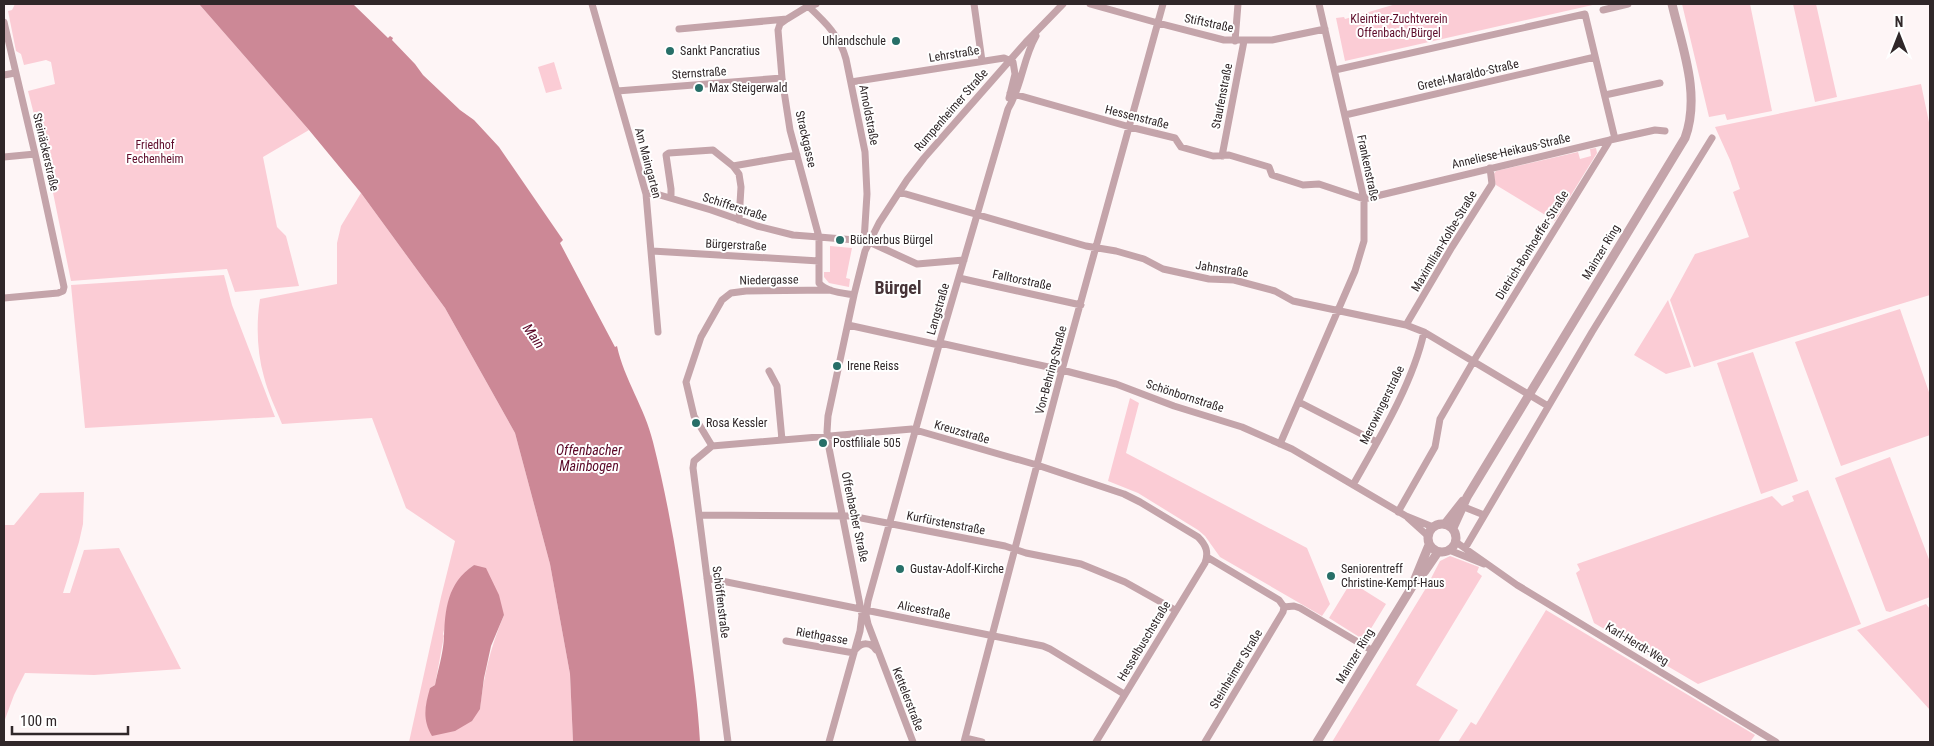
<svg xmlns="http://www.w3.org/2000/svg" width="1934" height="746" font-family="'Roboto Condensed',sans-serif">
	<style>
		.green { fill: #fbccd5; fill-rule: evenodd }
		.water { fill: #cc8896 }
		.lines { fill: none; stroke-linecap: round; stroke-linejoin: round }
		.minor { stroke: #c4a4aa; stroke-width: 7 }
		.tertiary { stroke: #c4a4aa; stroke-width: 9 }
		.poi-dot { fill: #276f68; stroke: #fff; stroke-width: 2 }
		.labels { text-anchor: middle; stroke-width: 4; stroke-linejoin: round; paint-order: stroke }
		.park-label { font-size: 12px; fill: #5f0d2b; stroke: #fff }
		.street-label { font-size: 12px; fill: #302729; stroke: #fff }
		.poi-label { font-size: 12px; fill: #302729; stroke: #fff; text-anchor: start }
		.water-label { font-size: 14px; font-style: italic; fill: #5a0727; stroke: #fff }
		.district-label { font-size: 18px; font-weight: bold; fill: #463337; stroke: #fff }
	</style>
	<rect width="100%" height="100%" fill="#fef5f6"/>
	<path class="green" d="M15,4H199L309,130L263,157L277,227L286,236L299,286L235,292L227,269L71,281L49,173L28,91L55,84L51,62L46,60L24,65L21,54L16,51L8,11L12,10Z
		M1396,4H1597L1345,61L1336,18L1344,17L1345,19Z
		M1682,4H1750L1772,111L1727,120L1725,114L1709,117Z
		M1793,4H1816L1837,97L1815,102Z
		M554,62L562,89L546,93L538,67Z
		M1921,84L1930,127V295L1694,367L1670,300L1695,254L1749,237L1733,192L1740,189L1730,160L1715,127Z
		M1596,148L1597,153L1555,221L1496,185L1493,175L1496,171L1578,152L1580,159L1591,156L1590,149Z
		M361,193L445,308L515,433L550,564L570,674L573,742H409L441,597L455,541L406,508L372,418L282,424C276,409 268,393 264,377C257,352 256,324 260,299L337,284V243L341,226ZM474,565L504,615C490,649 484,674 480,709L430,688L435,685L444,636L443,634C450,609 451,580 474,565Z
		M830,246L852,248L846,278L850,279L849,287L829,283L824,277V272H830Z
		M224,275L232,305L275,417L85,428L71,285Z
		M1668,300L1691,367L1666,374L1634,355Z
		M1900,309L1930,395V435L1841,466L1795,342Z
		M1753,352L1798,481L1761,494L1717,363Z
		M1130,398L1139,403L1126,453L1307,548L1330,604L1322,616L1220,557L1205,536L1198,530L1138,493L1108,481Z
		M1890,457L1930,562V597L1890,612L1886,611L1835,478Z
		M1808,490L1861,624L1698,684L1594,623L1576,573L1580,570L1577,564L1772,496L1782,506L1794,501L1792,496Z
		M84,492L83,524L79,542L63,593H70L84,550L119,548L181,669L94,675L25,673L14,695L4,722V525H14L40,493Z
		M1450,556L1479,567L1477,572L1482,576L1416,685L1458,710L1438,742H1332L1426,588L1440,561Z
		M1351,582L1386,604L1364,640L1329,618Z
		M1926,604L1930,609V710L1857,630Z
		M1546,610L1755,735L1750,742H1458L1471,722L1476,725Z"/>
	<path class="water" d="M199,4H353L388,38L390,36L393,38L392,40L415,64L423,75L460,110L474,120L499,147L563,240L560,243L615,347L617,346C624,379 645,408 653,442C669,505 679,568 688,633C693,669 698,705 700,742H573L570,674L550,564L515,433L445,308L361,193L309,130Z
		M474,565L486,568L499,595L504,615L491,646L484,678L480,709L472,721L455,731L432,736C422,719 425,706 430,688L435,685C438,670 443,654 444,638C445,610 447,583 474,565Z"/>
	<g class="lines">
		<path class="minor" d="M592,4L646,194L658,332
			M974,4L982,61
			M1090,4L1158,23L1224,40H1272L1325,29
			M808,6C825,22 840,36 846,59L865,152L867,194L864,241
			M1603,10L1628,4
			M4,22L36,158L64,287L63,291L58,293L4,298
			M679,29L787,19L805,8L816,4
			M1235,41L1238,4
			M1335,70L1585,14L1615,139
			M4,75L15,73
			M851,82L1004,58L1013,62L1015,74L1009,98
			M617,91L782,78
			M1010,93L1130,127L1175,138L1181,147L1213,156L1229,155L1269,167L1272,175L1303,185L1319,184L1364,199L1610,140L1655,130L1665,131
			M1605,95L1660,83
			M1345,115L1595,57
			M1222,156L1244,41
			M4,157L35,154
			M733,166L797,155
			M899,192L1086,246L1116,251L1144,259L1163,269L1209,279L1234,280L1275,291L1293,301L1406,325L1424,332L1548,406
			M646,194L653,193L711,210L757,226L793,235L819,237L790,130L782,78L778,30L780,24L787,19
			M671,198V189L666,155L669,153L713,150L733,166L739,174L741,187L739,220
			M652,251L819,261
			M959,278L1081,305
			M854,295C843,293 826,292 819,283V237L867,241L917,264L964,260
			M848,325L939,345
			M1406,325L1452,247L1492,184L1490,168
			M940,343L1062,370L1116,384L1174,406L1242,427L1292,449L1406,516L1433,527
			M769,371L777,386L782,440
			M1299,402L1377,442
			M1280,444L1355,271L1364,241V199L1319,4
			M712,446L694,416L686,382L701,337L722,300L731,293L746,291L830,290
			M1353,485C1379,439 1413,383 1424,332
			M1464,507L1484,515
			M1398,512L1435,447L1440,419L1473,362L1610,140
			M699,515L851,516L1005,546L1026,553L1081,564L1125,582L1175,610
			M1408,518L1428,536
			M1456,542L1517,585L1776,742
			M1467,545L1592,332L1712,138
			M1449,550L1484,564
			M707,578L1043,646L1050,649L1124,694
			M1284,607L1294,606L1300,608L1373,651
			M786,641L854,653
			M856,649C862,642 871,642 876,650
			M965,738L982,742
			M728,742L693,468L694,461L712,446L912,429L1037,465L1124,494L1140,502L1198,537C1206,545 1209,552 1205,563L1096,742
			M829,742L860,631L862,615L829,448L827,432L828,416L854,295L865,251L879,223L907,180L924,158L1026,42L1063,4
			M913,742L868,624L866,615L868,601L939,345L1008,109C1022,86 1023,58 1036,36
			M964,742L1062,370L1163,4
			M1205,742L1283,612L1284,607L1279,600L1207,557"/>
		<path class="tertiary" d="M1428 538a14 14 0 1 1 28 0a14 14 0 1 1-28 0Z
			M1445,524L1463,501
			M1453,528L1467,497L1685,138C1701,94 1682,47 1672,4
			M1415,579L1429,545
			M1317,742L1415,582L1425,571L1438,552"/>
	</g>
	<g class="poi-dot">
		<circle cx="896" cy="41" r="5"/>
		<circle cx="670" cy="51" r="5"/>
		<circle cx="699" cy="88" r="5"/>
		<circle cx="840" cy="240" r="5"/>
		<circle cx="837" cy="366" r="5"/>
		<circle cx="696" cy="423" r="5"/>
		<circle cx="823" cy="443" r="5"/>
		<circle cx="900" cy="569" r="5"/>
		<circle cx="1331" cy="576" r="5"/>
	</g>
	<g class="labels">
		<g class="park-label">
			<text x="1399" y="23">Kleintier-Zuchtverein<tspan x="1399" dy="14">Offenbach/Bürgel</tspan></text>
			<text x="155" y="149">Friedhof<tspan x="155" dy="14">Fechenheim</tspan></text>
		</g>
		<g class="street-label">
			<text transform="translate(1209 23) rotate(12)" y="4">Stiftstraße</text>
			<text transform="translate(954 54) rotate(-9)" y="4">Lehrstraße</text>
			<text transform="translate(699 73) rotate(-4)" y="4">Sternstraße</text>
			<text transform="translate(1468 75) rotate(-13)" y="4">Gretel-Maraldo-Straße</text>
			<text transform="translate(1222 96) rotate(-79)" y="4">Staufenstraße</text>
			<text transform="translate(951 110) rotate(-49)" y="4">Rumpenheimer Straße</text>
			<text transform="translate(869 115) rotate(79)" y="4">Arnoldstraße</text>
			<text transform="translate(1137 117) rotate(14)" y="4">Hessenstraße</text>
			<text transform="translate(806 139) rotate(77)" y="4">Strackgasse</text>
			<text transform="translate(1511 151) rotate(-13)" y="4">Anneliese-Heikaus-Straße</text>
			<text transform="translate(46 152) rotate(77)" y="4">Steinäckerstraße</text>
			<text transform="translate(648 163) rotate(75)" y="4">Am Maingarten</text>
			<text transform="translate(1368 168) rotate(78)" y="4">Frankenstraße</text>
			<text transform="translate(735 207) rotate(18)" y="4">Schifferstraße</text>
			<text transform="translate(1444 241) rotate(-59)" y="4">Maximilian-Kolbe-Straße</text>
			<text transform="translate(736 245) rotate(3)" y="4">Bürgerstraße</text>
			<text transform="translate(1532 245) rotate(-58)" y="4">Dietrich-Bonhoeffer-Straße</text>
			<text transform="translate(1601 252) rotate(-59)" y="4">Mainzer Ring</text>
			<text transform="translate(1222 269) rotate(9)" y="4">Jahnstraße</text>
			<text transform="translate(769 280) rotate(-1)" y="4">Niedergasse</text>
			<text transform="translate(1022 280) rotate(12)" y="4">Falltorstraße</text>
			<text transform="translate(938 309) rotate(-74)" y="4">Langstraße</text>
			<text transform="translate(1051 370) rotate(-75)" y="4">Von-Behring-Straße</text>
			<text transform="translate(1185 396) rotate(18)" y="4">Schönbornstraße</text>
			<text transform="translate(1382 405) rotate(-64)" y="4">Merowingerstraße</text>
			<text transform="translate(962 432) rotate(16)" y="4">Kreuzstraße</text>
			<text transform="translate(855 517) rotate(78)" y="4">Offenbacher Straße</text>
			<text transform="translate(946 523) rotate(11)" y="4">Kurfürstenstraße</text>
			<text transform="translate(721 602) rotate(83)" y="4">Schöffenstraße</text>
			<text transform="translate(924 610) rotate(11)" y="4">Alicestraße</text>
			<text transform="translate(822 636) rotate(10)" y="4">Riethgasse</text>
			<text transform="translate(1144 641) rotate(-59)" y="4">Hesselbuschstraße</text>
			<text transform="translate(1637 644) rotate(31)" y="4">Karl-Herdt-Weg</text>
			<text transform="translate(1355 656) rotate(-59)" y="4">Mainzer Ring</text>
			<text transform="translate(1236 669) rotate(-59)" y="4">Steinheimer Straße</text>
			<text transform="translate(908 699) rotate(69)" y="4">Kettelerstraße</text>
		</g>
		<g class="poi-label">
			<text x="886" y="45" text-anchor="end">Uhlandschule</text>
			<text x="680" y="55">Sankt Pancratius</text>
			<text x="709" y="92">Max Steigerwald</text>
			<text x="850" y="244">Bücherbus Bürgel</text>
			<text x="847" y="370">Irene Reiss</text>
			<text x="706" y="427">Rosa Kessler</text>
			<text x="833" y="447">Postfiliale 505</text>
			<text x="910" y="573">Gustav-Adolf-Kirche</text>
			<text x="1341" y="573">Seniorentreff<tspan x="1341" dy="14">Christine-Kempf-Haus</tspan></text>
		</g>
		<g class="water-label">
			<text transform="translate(534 336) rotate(55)" y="5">Main</text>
			<text x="589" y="455">Offenbacher<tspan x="589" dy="16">Mainbogen</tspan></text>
		</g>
		<g class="district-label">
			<text x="898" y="294">Bürgel</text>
		</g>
	</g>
	<rect width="1934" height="746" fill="none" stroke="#302729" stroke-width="10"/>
	<g transform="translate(1899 35)" stroke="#ffffff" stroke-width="4" paint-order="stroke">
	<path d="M0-4L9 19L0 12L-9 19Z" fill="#302729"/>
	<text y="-8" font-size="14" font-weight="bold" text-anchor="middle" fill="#302729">N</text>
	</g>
	<path d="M12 726v8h116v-8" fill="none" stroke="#302729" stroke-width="2.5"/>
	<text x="20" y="726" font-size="15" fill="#302729" stroke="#ffffff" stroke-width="4" paint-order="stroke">100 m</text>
</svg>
